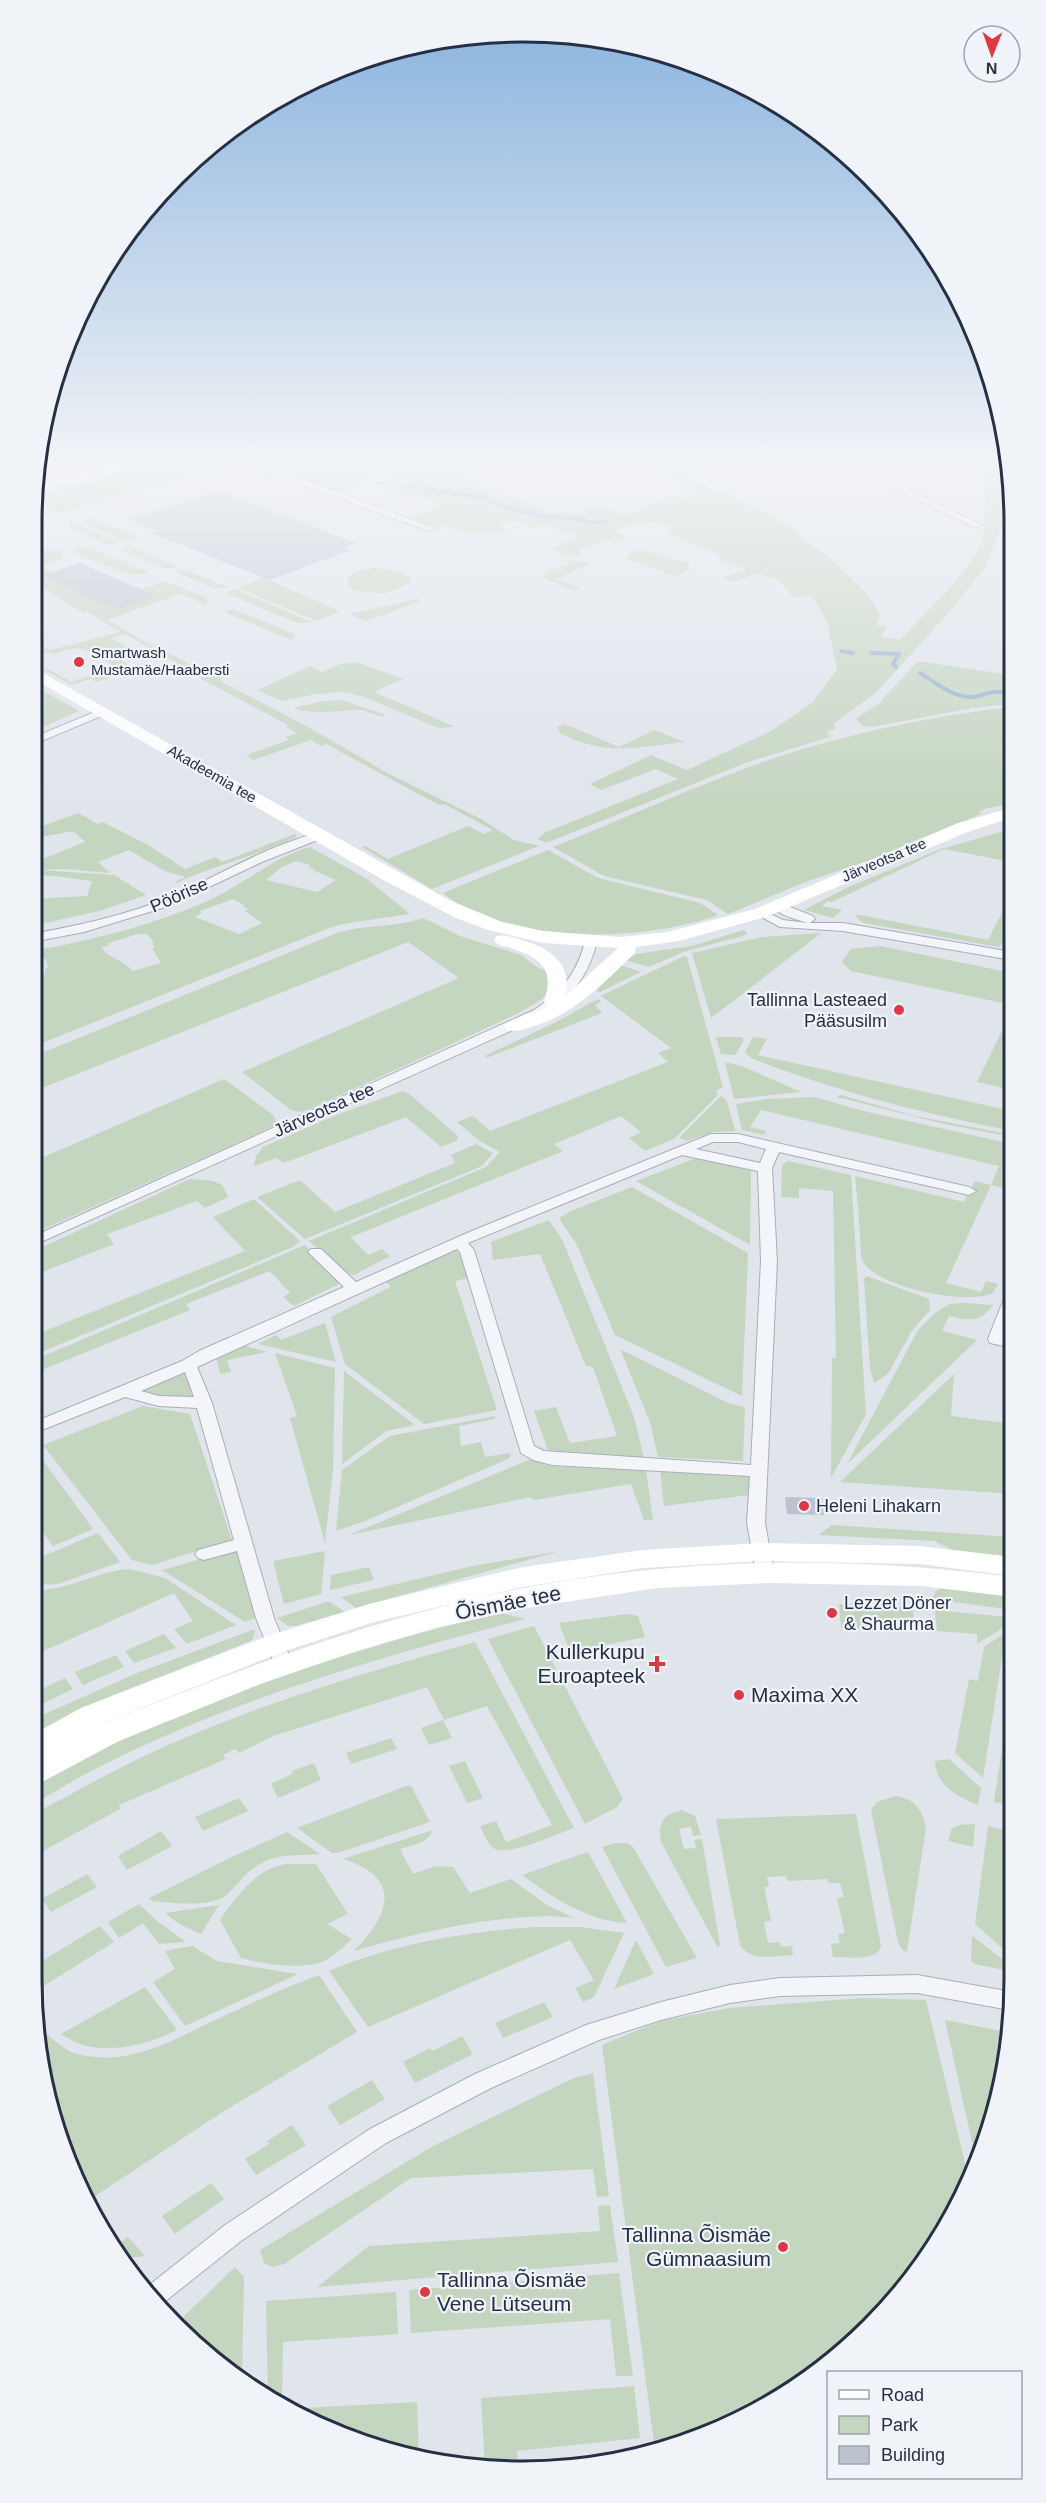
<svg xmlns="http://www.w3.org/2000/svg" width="1046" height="2503" font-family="Helvetica,sans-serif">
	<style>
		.green { fill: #c4d5c0; fill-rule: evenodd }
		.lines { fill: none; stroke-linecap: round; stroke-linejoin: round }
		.stream { stroke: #97afcf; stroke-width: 4 }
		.building { fill: #bcc2ce }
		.minor-casing { stroke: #a8aeb9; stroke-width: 2 }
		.minor { fill: #f3f5f8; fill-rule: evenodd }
		.secondary { fill: #fff; fill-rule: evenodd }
		.poi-dot { fill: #de3746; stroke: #f0f3f8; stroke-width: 2 }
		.labels { text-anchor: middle; stroke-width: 4.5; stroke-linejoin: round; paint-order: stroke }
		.far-poi-label { font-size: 15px; fill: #263044; stroke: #f0f3f8; text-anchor: start }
		.far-street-label { font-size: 15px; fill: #263044; stroke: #f0f3f8 }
		.street-label { font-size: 18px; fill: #263044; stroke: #f0f3f8 }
		.poi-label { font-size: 18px; fill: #263044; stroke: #f0f3f8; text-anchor: start }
		.near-street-label { font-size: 21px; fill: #263044; stroke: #f0f3f8 }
		.near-poi-label { font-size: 21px; fill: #263044; stroke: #f0f3f8; text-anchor: end }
		.rim { fill: none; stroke: #263044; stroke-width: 3 }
	</style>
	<rect width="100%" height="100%" fill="#e0e4eb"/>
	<path class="green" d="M82,456H131L134,458L99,467Z
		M182,456L237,463L282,479L270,480L234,465L146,487L59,513L35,504L36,498L50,493Z
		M261,456H288L285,458L297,460L302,457L300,456H423L464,474L493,494L527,502L546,511H568L576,514L599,505L624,515L673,496L679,499L698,496L650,464L636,466L618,456H661L717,492L722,490L789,526L793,525L796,534L828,556L870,597L880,615L877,625L887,628L880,636L900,640C921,617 969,572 980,546C990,521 983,489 982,463L979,456H1000L1004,470L1006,512L1005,518H1000L999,521L1004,522L984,569L949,612L877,692L834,723L835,729L827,732L830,737L748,762L546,843L538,839L544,833L678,779L656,769L601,790L590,784L651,755L687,770L771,731L813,702L837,669L827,621L812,596L793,597L781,582L758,573L734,582L723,578L746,569L718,559L722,556L667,532L672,527C644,519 641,520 614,531L626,537L616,543L610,540L581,548V556L575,557L551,549L580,537L547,525L532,527L519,521L514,522L508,520L500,522L504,525L499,527L509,531L462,532L446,525H430L406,517L441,507C425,494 395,498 384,485L369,481L384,482L397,477L379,472L336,492L249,460Z
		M92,518L139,537L123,541L80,522Z
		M70,522L122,543L109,545L70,528Z
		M32,544L47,551L62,550V559L40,567L52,572L41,577L117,610L156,596L141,589L165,581L206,597L208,602L204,604L180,594L107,620L161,651H165L208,674L227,667L233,670L220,677L222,682L312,729L389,774L481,819L514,840L539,846L432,889L362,847L365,846L388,859L468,826L484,834L493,830L444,804L439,805L326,744L322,746L311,740L253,760L246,755L289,740L286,737L297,733L286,727L288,725L201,679L202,677L125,634L110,638L136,652L119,658L132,668L125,666L115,670L122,674L97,682L90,679L72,685L44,670L48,669L72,682L110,669L113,665C86,651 84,643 54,654L48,652L32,657V645L36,644L50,650L121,632L87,612L84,613L32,582Z
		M128,545L178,567L168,570L122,550Z
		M87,547L148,572L147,573C132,579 90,559 73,552L76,548Z
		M642,550L688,563L690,570L676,576L629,560L625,557L633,551Z
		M578,560L590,564L556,579L580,587L573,591L544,578L547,572Z
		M373,568L396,571L411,578V583C396,589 385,596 370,592C360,589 357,596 348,585V577L356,572Z
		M183,569L228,587L215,589L175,572Z
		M263,578L269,580L340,611L317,621L238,588Z
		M235,589L314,623H297L225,593Z
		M417,599L421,601L366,621L349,614Z
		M233,609L295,634V636L291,640L224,612Z
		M918,661L1011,675V704L972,708L872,727L862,726L856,718L878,704Z
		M356,662L403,679L374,692L456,727L439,728L361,696L343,692L316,694L282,701L257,690L310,666L322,672L340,664Z
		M32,688L47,693L78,710L77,712L32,732Z
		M342,700L386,715L382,717L362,710L323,712L302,711L294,708L322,701Z
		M1011,707V804L987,808L979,812L981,814L879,857L808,881L728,914L707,900L604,876L553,847C634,815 713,777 796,751C865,730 939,715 1011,707Z
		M565,724L619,747L654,730L685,742C637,747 605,757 560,733L557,727Z
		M78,813L98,824L103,822L148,845L185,869L215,857L222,862L295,834L297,836C259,856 216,864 177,883L175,882L185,877L165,871L129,850L98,862L110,873L67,869L32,870V857L37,860C57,855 67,848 85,842L73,831L36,838L32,837V830Z
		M1011,829V862L944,849L832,902L827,901L822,906L842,910L833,918L804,910L848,887L941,849Z
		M310,847L367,879L410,914L343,924L329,928L32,1047V992L42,991V974H45V969L48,968L46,959H32V951C94,940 154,925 212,899C240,886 281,853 310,847ZM296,861L310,865L309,867L315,869L313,870L336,880L317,892L266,880L282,867ZM233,899L244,905L243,906L248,909L245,911L262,923L239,934L195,917L202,913L200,911ZM138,934H147L154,942L152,943L155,947L152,948L161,963L133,971C123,960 111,959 101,948L109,945L108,943Z
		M548,850L598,878L700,903L718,915C643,942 508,946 443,893Z
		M39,870L114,875L146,895L103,910L32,926V899L87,896L92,881C72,879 58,875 37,875L36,879H32V872Z
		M1011,895C1012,912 1016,938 998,947L864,923L858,919L855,914L988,940Z
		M423,918L460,936L521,955L538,968L548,970L550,988L542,999L519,1013L308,1110L299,1112L291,1110L242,1072L459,978L408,942L32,1092V1057L337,933C365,924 395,928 423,918Z
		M744,930L747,933L743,936L686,951L649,967L624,960L636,954L692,946Z
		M820,933V934L711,1018L692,953L762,937Z
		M880,946L1012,973V1005L851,971L842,962L851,949Z
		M684,956L687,957L723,1087L716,1091L718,1095L674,1139L645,1151L629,1138L641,1132L621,1116L554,1144L563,1151L351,1237L368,1255L382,1249L390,1256L354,1275L346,1273L309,1241L486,1167L500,1152L480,1141L457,1122L473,1116L490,1131L668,1062L658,1053L671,1048L601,996Z
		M620,965L641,972L600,992L596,991Z
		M598,999L601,1001L595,1005L602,1013L486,1058L485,1056L560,1020Z
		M1012,1010V1090L977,1082Z
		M716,1037H741L744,1040L735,1055L721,1054Z
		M753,1037L767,1039L758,1055L1012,1111V1131C919,1112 840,1093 751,1058L745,1052Z
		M725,1062L744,1067L801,1092L734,1099Z
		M224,1079L272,1114L276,1120L274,1126L37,1232H32V1162Z
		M403,1091L408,1093L458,1136V1140L441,1147L406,1117L284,1163L276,1158L254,1166L256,1156L263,1147L336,1115Z
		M841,1095L915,1116L1002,1133L1001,1135L940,1123L837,1097Z
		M721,1096L727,1101L735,1131L714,1132L686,1141L679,1138Z
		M815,1097L863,1111L1012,1144V1190L991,1185L946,1283L981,1292L986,1281L998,1284L993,1293C968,1306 872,1287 862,1259C860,1252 861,1243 860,1236C859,1216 857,1196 855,1176L964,1202L975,1181L991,1185L999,1166L761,1110L750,1127L766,1131L764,1135L742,1130L736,1104L767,1099Z
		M476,1144L493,1153L482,1166L305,1239L257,1197L300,1180L335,1212L455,1163L451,1155Z
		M699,1157L751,1170L750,1245L636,1181Z
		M788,1161L851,1175L866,1414L831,1478L832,1358H836L833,1191L799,1188V1198L781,1197L782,1165Z
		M190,1179L213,1181L222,1185L228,1197L205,1208L197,1201L107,1234L114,1244L32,1276V1252Z
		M632,1187L748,1253L742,1396L615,1335L577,1245L559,1218L571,1211Z
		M254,1199L300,1241L293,1247L32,1356V1336L245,1251L213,1217Z
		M549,1220L563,1241L634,1417L644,1458L548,1450L534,1411L556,1407L570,1443L617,1436L593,1367L586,1366L540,1254L493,1260L491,1242Z
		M305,1245L341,1283L294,1306L283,1297L290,1293L270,1271L186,1304L190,1310L32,1374V1361Z
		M455,1250L462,1256L468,1278L455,1281L497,1410L424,1424L345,1364L331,1317L391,1287L385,1281Z
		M867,1276L929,1299L930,1310L911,1332L888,1374L874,1383L870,1368L864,1279Z
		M963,1303L993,1305C981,1323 968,1321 949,1316L942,1331L977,1340L847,1464L918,1330L936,1312L950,1304Z
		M325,1323L336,1362L258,1344L276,1335L281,1340Z
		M242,1345L267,1352L227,1360L231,1372L220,1374L216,1357Z
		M620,1349L730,1404L745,1407L743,1461L658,1457L650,1422Z
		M275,1353L335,1368L333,1469L325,1543L290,1418L297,1416Z
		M344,1371L415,1425L386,1431L342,1464Z
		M185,1372L195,1399L163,1396L138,1391Z
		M954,1374L951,1416L1013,1424V1494L840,1482Z
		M143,1406L190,1414L232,1540L152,1565L132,1560L43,1445Z
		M495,1416V1419L459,1426L461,1446L481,1442L485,1457L510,1453V1458L365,1521L336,1531L342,1470L390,1436Z
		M35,1449L93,1529L53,1546L32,1517V1450Z
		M531,1459L549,1466L646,1470L653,1520H644L631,1484L534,1500L531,1497L349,1535Z
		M660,1469L751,1475L749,1495L664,1506Z
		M832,1525L1013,1537V1558L953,1551L935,1541L819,1535Z
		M98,1533L120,1562L58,1584L32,1585V1561Z
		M237,1549L255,1618L245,1622L162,1570Z
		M325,1551L321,1594L284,1604L273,1561Z
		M560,1551L356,1608L341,1597L473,1566Z
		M369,1567L374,1580L330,1590L331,1575Z
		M130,1569L165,1578L236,1625L187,1644L174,1629L193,1621L174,1593L32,1656V1590C67,1592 96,1571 130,1569Z
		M945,1586L1013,1596V1610L932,1599L936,1591Z
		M326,1602H330L345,1612L295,1626H288L277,1618Z
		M839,1604L913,1607L914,1630L841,1628Z
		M935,1610L1008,1617L1007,1625L977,1644V1634L937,1631Z
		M501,1613L525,1619C379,1657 230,1700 95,1769C73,1780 53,1793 32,1805V1785C78,1759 127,1737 176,1717C282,1673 389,1639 501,1613Z
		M627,1614L638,1616L645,1637L570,1652L559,1623Z
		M534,1626L623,1799L617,1807L585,1824L488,1639Z
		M255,1629L253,1639L248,1642L113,1695L32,1736V1720L45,1714L137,1673Z
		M1006,1632L983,1778L955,1753L969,1679L978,1681L984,1647Z
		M164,1634L176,1648L134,1663L125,1651Z
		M475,1642L574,1828C558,1833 505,1859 492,1847C487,1842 483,1832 480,1826L496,1821L506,1842L552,1825L487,1706L444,1720L427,1687L273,1736L239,1753L235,1749L223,1755L226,1759L119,1805L120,1809L32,1857V1815C61,1800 90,1783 120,1768C231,1712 355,1675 475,1642Z
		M116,1655L124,1667L83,1685L75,1672Z
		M1014,1669V1806L994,1802Z
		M65,1678L73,1689L34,1708L32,1704V1694Z
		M443,1720L452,1738L429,1745L421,1728Z
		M391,1738L397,1749L351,1764L346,1753Z
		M949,1759L981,1788L978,1805C957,1796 936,1786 935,1761Z
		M465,1761L483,1798L467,1803L449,1766Z
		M314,1763L321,1780L278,1798L271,1784L292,1774V1771Z
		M406,1786H411L430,1822L338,1853H332L297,1828Z
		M895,1796C913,1798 922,1808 926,1827L907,1952L902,1950L898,1942L871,1810L877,1802Z
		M239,1798L248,1811L203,1831L195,1817Z
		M682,1810L695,1816L701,1835L693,1836L691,1827L679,1829L684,1849L696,1848L694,1840L702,1839L720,1945L718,1948L661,1842C658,1823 663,1814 682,1810Z
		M856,1814L881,1946C877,1962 847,1957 833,1957L831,1944L840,1943L838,1934L845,1933L837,1899L844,1897L840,1883H829L827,1879L788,1881L786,1876L767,1877L769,1886L764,1887L771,1921L764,1922L768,1943L779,1942L781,1947L792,1946L793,1955C776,1956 750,1962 740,1945L716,1819Z
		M975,1824L973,1847L948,1841L952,1828L960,1825Z
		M988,1826L1014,1832V1911L1007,1925L1005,1934L1010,1952L1001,1947L975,1924Z
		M433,1830C428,1843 413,1845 400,1849L413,1874L436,1866L453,1867L470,1893L511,1879L547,1905L574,1918C511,1910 415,1933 354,1951C390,1914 403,1878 343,1859Z
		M161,1831L172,1846L127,1870L118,1856Z
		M287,1832L320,1854C300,1856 280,1853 262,1863C247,1870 239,1883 228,1894C213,1908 170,1903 152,1901L149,1898L234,1856Z
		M615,1843H627L633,1847L697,1958L666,1967L602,1847Z
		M588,1852L627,1923C588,1921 553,1898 522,1875Z
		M286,1864H316L348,1914L327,1924L352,1939C344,1946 336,1955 326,1960C304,1971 265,1964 241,1958L220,1920C235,1897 257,1868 286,1864Z
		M87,1874L97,1887L51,1912L42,1899Z
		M139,1904L157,1921L186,1942L159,1944L143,1923L119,1938L108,1922Z
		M219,1905L201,1934L179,1924L165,1913Z
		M100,1926L114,1942L34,1992L32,1967Z
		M535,1927H580L624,1933L594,1997L583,2002L575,1988L594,1980L570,1940L368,2027L329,1971C393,1944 466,1932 535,1927Z
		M972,1936L1014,1968V1972L975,1964L971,1961Z
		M636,1940L654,1974L614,1989Z
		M192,1946L217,1961L298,1974L185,2026L153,1982L175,1969L165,1951Z
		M319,1975L357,2032L224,2111L86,2202L58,2138L39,2028C51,2037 63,2050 77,2054C128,2067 169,2042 213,2021C248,2005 283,1988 319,1975Z
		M145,1987L177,2030C141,2047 96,2059 61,2034Z
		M864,1998L926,2000L968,2176L913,2279L796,2389L711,2434L655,2451L602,2045L660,2021L729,2008Z
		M544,2002L553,2017L503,2038L495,2023Z
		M945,2020L1006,2032L989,2138L976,2160Z
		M462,2036L473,2054L415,2083L403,2062L430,2048L433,2051Z
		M593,2073L609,2196L597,2197L593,2169L411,2178L284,2264L272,2267L264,2263L260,2250L433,2146L574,2078Z
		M372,2080L385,2099L340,2125L327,2106Z
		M292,2125L306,2145L256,2175L245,2159L269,2144L267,2141Z
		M211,2183L224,2199L175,2234L162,2216Z
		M610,2205L618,2262L317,2287L369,2246L600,2231L598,2206Z
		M128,2237L145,2256L121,2259L113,2247Z
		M235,2267L244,2277L242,2377L177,2323Z
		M619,2273L633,2376H616L610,2319L411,2333L409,2290Z
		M396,2292L398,2334L283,2342L282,2399L271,2400L268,2398L266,2301Z
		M634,2386L640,2438L517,2451L518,2465L485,2466L481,2398Z
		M417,2402L419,2458L365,2446L285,2409Z"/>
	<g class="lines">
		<path class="stream" d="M375,456C391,466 409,464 421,480L408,485L410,486L454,494L482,496L500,506L546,517L574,518L593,523L606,521
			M841,651L853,653
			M872,653L899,654L893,664L896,667
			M920,673C936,683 953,698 973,697C983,696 990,690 1001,692"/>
	</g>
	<path class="building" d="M219,491L356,543L345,548L351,550L269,580L151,533L157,531L128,519Z
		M80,563L157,596L117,610L40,576Z
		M785,1497L822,1498L824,1515L787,1514Z"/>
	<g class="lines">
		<g class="minor-casing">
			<path id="minor" d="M194,456H211L258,463L437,529L429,531L253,467Z
				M608,456H617L636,467L629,469Z
				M828,456H838L982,525L974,527Z
				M102,709L107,712L106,714L32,745V738Z
				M321,832L327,835L325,837L262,862L169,906L84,932L32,942V934C75,926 119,917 160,901C214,879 264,846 321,832Z
				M777,902L813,916L815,919L810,923H843L1012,952V960L843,931L780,927L754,913L760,909L783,920L808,923C795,919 781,916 771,906Z
				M591,937L597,941C589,975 572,996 544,1016L32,1246V1237L534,1010C562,991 577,974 585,941Z
				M711,1134H738L969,1187L976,1191L969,1195L779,1152L772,1168L777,1261L765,1523L774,1573L771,1578L765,1579L759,1578L756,1573L747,1523L750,1476L552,1465L533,1460L521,1453L460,1252L457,1249L197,1367L212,1403L274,1618L293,1665L290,1670L284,1672L278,1670L275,1665L256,1618L237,1551L204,1560L198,1558L195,1554L198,1550L234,1540L197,1408L159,1406L125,1397L32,1434V1423L182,1361L199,1351L344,1287L311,1255L308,1252L311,1249H321L356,1282L474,1230ZM713,1142H738L766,1149L760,1163L696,1149ZM682,1155L758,1171L761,1261L751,1465L544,1451L534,1446L474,1250L468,1243ZM185,1372L194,1397L159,1396L141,1391Z
				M1013,1291V1317L1005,1336L1013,1338V1348L990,1343L988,1339L1005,1296Z
				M917,1975L1012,1992L1010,2010L917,1993L780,1996L730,2003L661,2020L599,2040L491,2088L386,2143L241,2241L158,2307L143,2290L225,2225L370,2129L475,2074L586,2025L661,2002L730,1985L780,1978Z"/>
		</g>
		<use href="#minor" class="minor"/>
		<path class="secondary" d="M140,456H158L157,459L36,493L38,485Z
			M32,667L449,900L502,922L543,931L620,937L667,932L755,909L958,823L1011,808V818L970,831L766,917L679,941L636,947L635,953C604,982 576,1014 534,1026C525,1029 517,1033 507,1030L504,1026C509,1018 538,1012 549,1007L544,1002C555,968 541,958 510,948C503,946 498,946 494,940L496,936C506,934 515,938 525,941C551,949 573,965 565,996L618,948L543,943L488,930L456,918L385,881L32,678Z
			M761,1543L920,1546L1013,1557V1576L920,1564L761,1561L643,1568L523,1587L371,1623L285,1651L101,1724L78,1736L99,1725C210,1681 321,1638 437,1608C624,1558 823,1552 1013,1577V1597L921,1586L769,1583L658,1588L532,1607L439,1627L353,1652L263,1683L119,1741L42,1782L32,1785V1761L39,1757L32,1759V1735L81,1708L265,1637L369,1604L523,1567L643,1550Z"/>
	</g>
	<linearGradient id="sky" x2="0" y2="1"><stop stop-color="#87b2de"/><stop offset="0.57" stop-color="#f1f3f6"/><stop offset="1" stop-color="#f1f3f6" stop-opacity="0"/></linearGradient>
	<rect width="1046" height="806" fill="url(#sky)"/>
	<g class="poi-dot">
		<circle cx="79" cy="662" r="6"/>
		<circle cx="899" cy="1010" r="6"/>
		<circle cx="804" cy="1506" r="6"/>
		<circle cx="832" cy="1613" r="6"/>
		<path d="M654 1655h6v6h6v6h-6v6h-6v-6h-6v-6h6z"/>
		<circle cx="739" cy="1695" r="6"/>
		<circle cx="783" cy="2247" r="6"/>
		<circle cx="425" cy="2292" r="6"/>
	</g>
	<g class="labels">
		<g class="far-poi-label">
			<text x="91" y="658">Smartwash<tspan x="91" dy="17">Mustamäe/Haabersti</tspan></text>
		</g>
		<g class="far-street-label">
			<text transform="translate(212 774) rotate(30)" y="5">Akadeemia tee</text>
			<text transform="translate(884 860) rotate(-23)" y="5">Järveotsa tee</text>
		</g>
		<g class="street-label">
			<text transform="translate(179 895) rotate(-24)" y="6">Pöörise</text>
			<text transform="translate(324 1110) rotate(-24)" y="6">Järveotsa tee</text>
		</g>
		<g class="poi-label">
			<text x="887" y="1006" text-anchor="end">Tallinna Lasteaed<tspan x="887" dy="21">Pääsusilm</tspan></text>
			<text x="816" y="1512">Heleni Lihakarn</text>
			<text x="844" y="1609">Lezzet Döner<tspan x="844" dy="21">&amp; Shaurma</tspan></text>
		</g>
		<g class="near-street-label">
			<text transform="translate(508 1603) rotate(-11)" y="7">Õismäe tee</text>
		</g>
		<g class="near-poi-label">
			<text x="645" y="1659">Kullerkupu<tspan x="645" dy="24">Euroapteek</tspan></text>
			<text x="751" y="1702" text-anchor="start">Maxima XX</text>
			<text x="771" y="2242">Tallinna Õismäe<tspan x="771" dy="24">Gümnaasium</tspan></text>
			<text x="437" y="2287" text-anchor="start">Tallinna Õismäe<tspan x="437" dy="24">Vene Lütseum</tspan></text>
		</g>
	</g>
	<path d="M0 0H1046V2503H0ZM523 42H523A481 481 0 0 1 1004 523V1980A481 481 0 0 1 523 2461H523A481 481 0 0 1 42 1980V523A481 481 0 0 1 523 42Z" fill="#f0f3f8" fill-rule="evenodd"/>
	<path class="rim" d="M523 42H523A481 481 0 0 1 1004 523V1980A481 481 0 0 1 523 2461H523A481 481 0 0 1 42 1980V523A481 481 0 0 1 523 42Z"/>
	<rect x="827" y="2371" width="195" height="108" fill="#f0f3f8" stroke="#9fa5b0" stroke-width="1.5"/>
	<rect x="839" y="2390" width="30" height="9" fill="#ffffff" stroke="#9fa5b0" stroke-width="1.5"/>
	<text x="881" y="2401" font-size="18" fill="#263044">Road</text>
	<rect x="839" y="2416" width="30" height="18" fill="#c4d5c0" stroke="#9fa5b0" stroke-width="1.5"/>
	<text x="881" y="2431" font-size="18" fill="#263044">Park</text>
	<rect x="839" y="2446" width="30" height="18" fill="#bcc2ce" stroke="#9fa5b0" stroke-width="1.5"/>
	<text x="881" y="2461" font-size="18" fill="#263044">Building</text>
	<g transform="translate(992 54) rotate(181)"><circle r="28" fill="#f0f3f8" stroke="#9fa5b0" stroke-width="1.5"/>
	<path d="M0-4.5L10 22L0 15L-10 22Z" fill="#de3746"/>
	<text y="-9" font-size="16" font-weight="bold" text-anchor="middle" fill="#263044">N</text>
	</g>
</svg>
